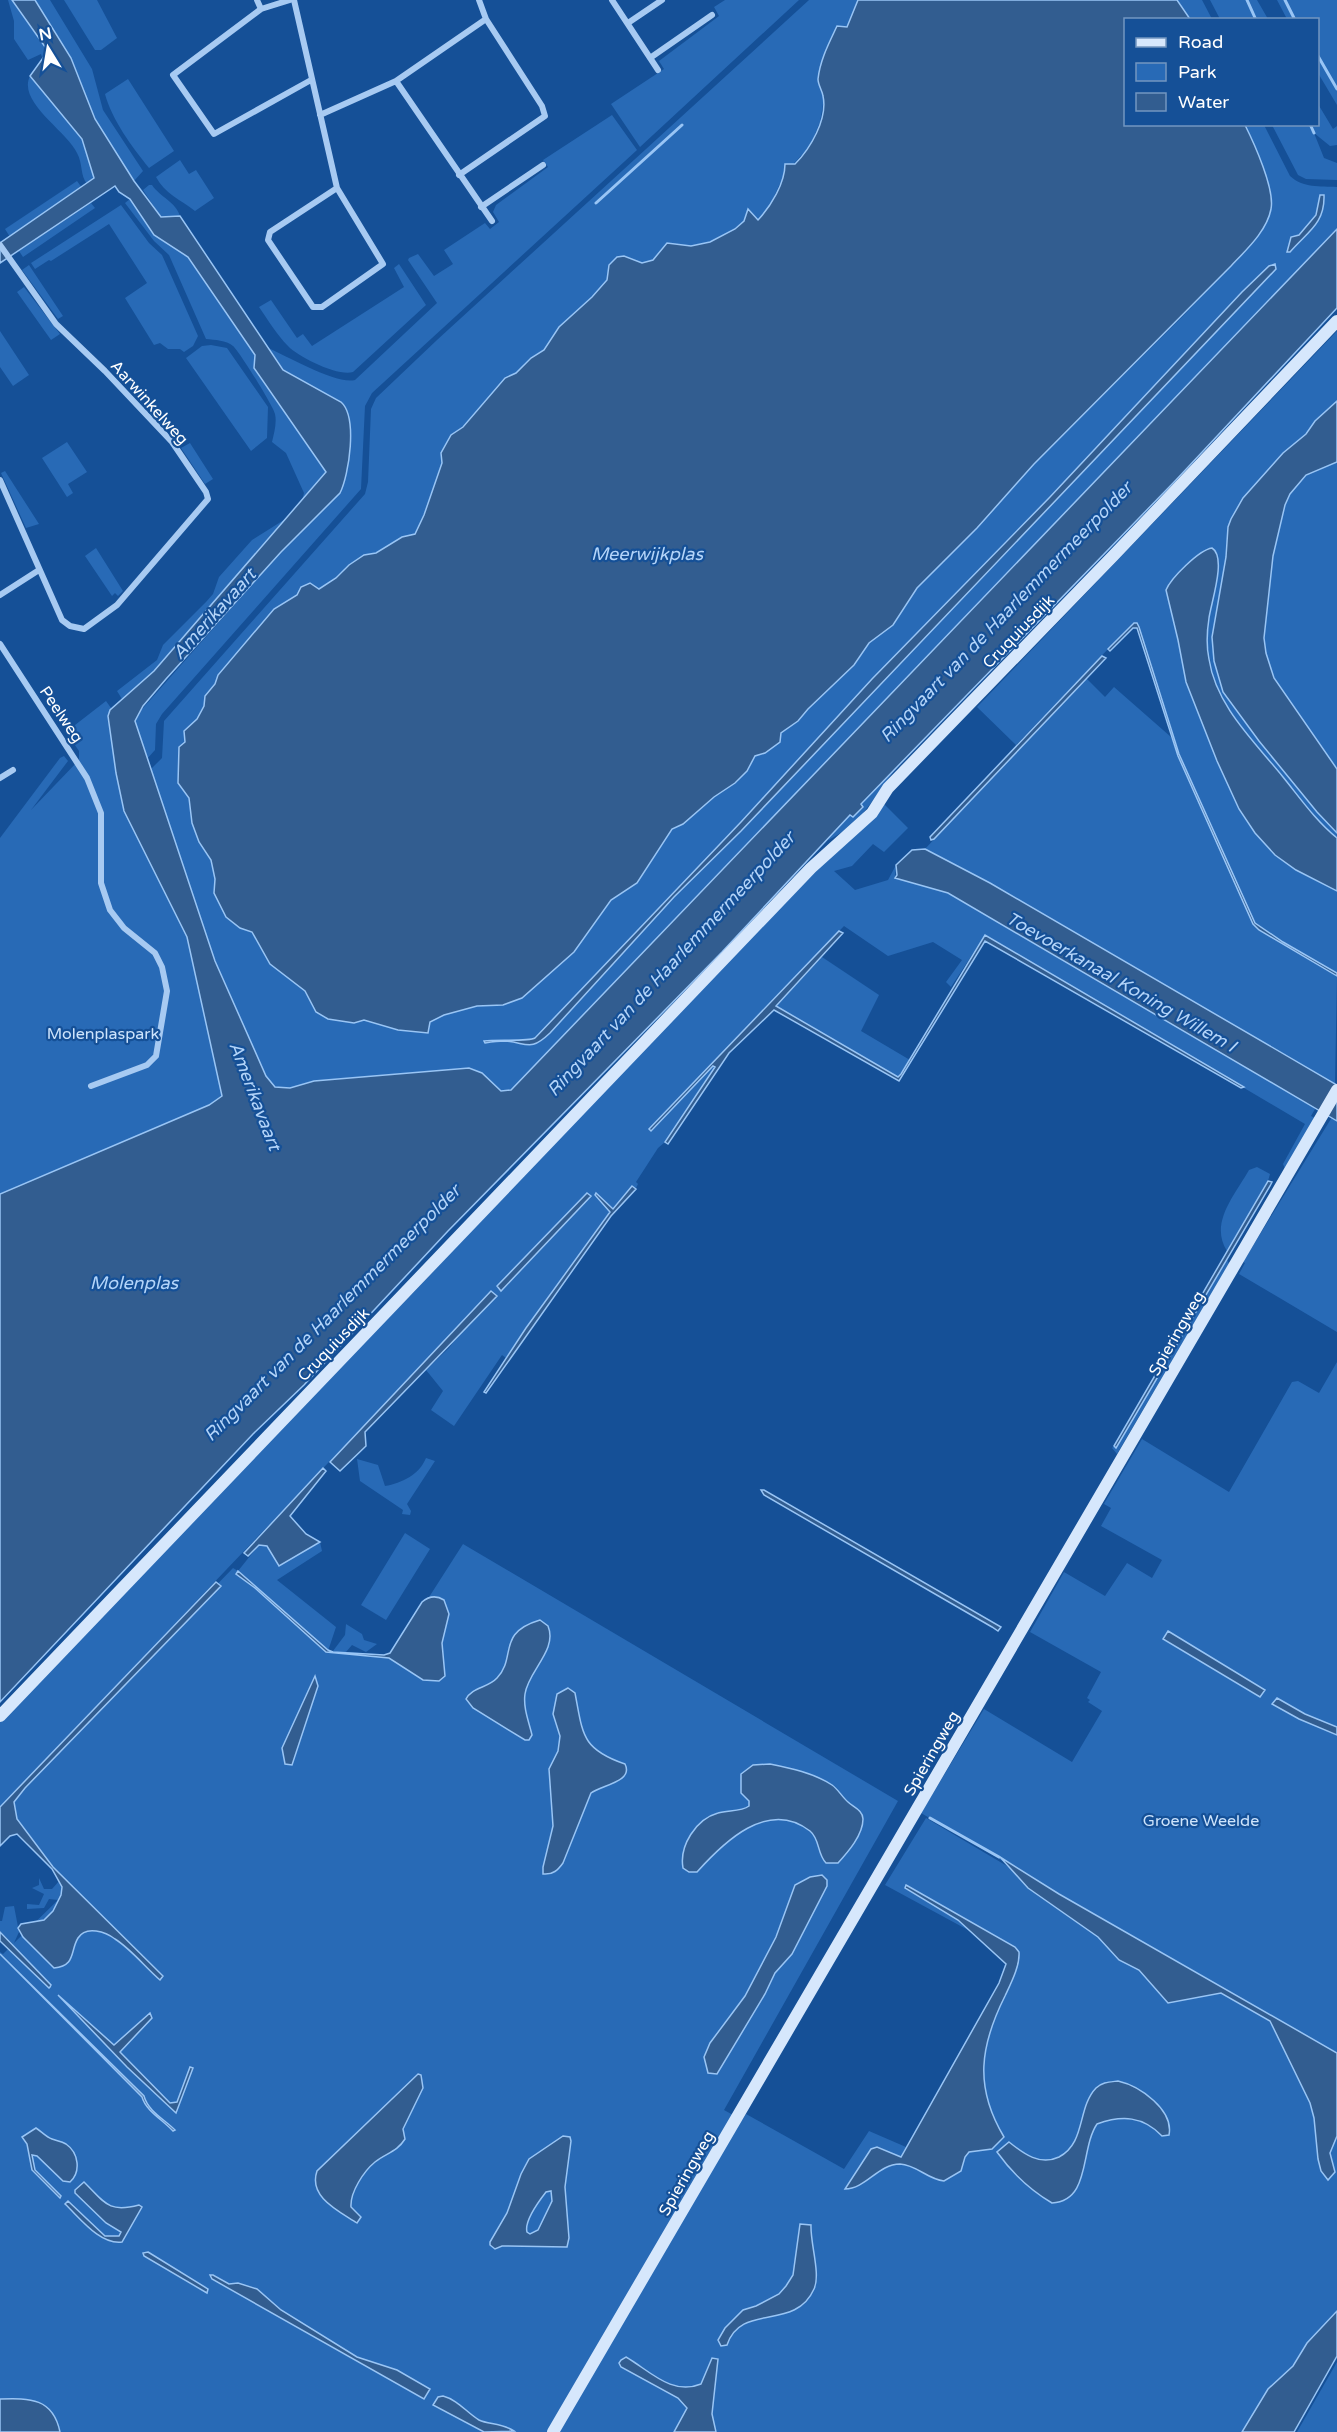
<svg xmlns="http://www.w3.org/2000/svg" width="1337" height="2432" font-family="'Varela Round',sans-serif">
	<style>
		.green { fill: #286ab6 }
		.water { fill: #325d90; stroke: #99c5f5; stroke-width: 1.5; fill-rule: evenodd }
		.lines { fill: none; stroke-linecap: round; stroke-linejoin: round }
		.stream { stroke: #99c5f5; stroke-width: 3 }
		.street { stroke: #a7caf2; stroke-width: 6 }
		.secondary { stroke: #d6e7fc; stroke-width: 12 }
		.labels { text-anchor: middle; stroke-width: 4.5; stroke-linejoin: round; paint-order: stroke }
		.street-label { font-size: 16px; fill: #fff; stroke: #155097 }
		.park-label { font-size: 16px; fill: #cee4fc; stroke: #155097 }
		.water-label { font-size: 18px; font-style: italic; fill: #b3d4f9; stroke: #155097 }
	</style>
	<rect width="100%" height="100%" fill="#155097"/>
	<path class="green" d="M8,0H12L48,51L43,60L41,54L28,60L14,39V21Z
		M35,0H50L92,69L103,110L143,171L134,181L95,119L71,58Z
		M64,0H97L117,38L101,50H95Z
		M725,0H799L640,147L611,104L664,69L659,61L719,16L714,7Z
		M809,0H858L847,28L837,26L818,81L824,98L820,122L810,146L785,173L769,207L758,220L749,209L744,221L735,229L702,247L642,263L609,265L607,280L592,297L559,327L544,350L531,358L516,373L505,378L463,427L451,435L441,453L442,463L424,515L415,534L402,537L376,553L364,555L349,565L336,578L318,589L297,595L274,609L218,675L215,684L205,696L204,706L197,719L184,731L185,742L178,783L189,798L192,823L199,842L211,860L215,879L214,893L226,917L240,928L252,932L270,964L305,991L316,1012L354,1023L364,1020L398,1030L427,1033L430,1022L444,1015L477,1006L503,1005L595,923L611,900L637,883L672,829L683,824L714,797L735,783L747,771L755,755L765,753L781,733L798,721L808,709L854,666L869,643L893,625L917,588L977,528L1034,464L1182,317L1255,240L1271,192L1245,125H1264L1290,176C1303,188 1320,186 1337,187V229L511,1090L501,1091L482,1073L469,1068L314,1081L290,1088L275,1087L266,1076L215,961L150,770L162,758L164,721L365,494L368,482L371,409L376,398L437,340Z
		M1177,0H1202L1212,19H1190Z
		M1210,0H1257L1268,19H1220Z
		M1277,0H1337V105L1318,73V20L1287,19Z
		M30,76L82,139L94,178L87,184C80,175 83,164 77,153C67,131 17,102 30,76Z
		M128,79L174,151L149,168C132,147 112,120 105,94Z
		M1318,104L1333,129L1337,126V145L1330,146L1314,133L1324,158L1337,163V180L1306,179L1298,175L1272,125L1318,124Z
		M612,115L637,150L372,393L365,406L361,489L162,714L156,724L155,750L146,760C142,747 133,730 136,716L281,552L340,493L341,402L283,370L268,348C287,356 337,385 355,380L437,303L408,260L409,258L418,254L434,276L453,264L444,250L485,223L490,229L499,222L493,212L496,205L548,167L543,160Z
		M180,160L189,174L196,170L214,198L195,211C181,200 164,193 156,177Z
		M77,181L82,188L10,237L5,229Z
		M149,185H152C160,197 176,202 180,216L161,217L143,190Z
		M130,199L154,235L188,257L255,355L254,368L324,467L326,472L324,476L302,501L304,493L286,453L272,442C274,433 277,423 275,414C274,407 239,351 233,346C226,340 215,340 206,339L169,255L154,241L125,203Z
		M91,203L95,208L23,257L19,251Z
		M121,205L149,243L162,255L198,336L193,346L184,352L180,349H168L160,343L154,345L125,298L147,283L109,224L51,261L49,260L35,269L31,263Z
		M399,264L426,305L353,372C339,377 298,357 288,346C277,335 268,320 259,307L271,300L297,338L303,334L312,346L404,287L394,268Z
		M29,265L63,316L58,319L22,270Z
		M24,287L60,334L51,340L17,292Z
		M0,331L29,375L13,386L0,367Z
		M1337,331V401L1315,421L1306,434L1283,453L1228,527L1226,557L1212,637L1214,661L1223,692L1259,741L1317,812L1337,833V838L1320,822L1244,730L1229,710L1214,680L1207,643L1209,617L1219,565L1218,554L1212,548L1207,549L1169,583L1166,590L1178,640L1186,682L1217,761L1239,809L1255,833L1275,855L1296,870L1337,891V973L1283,942L1255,923L1179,754L1137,623H1133L1016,745L977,707Z
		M211,345L227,348L268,407L267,438L251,451L186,358L202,346Z
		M67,442L87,472L68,484L73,493L67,497L42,458Z
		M190,443L213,479L205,484L181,448Z
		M1337,462V769L1274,678L1266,653L1264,638L1270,575L1275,541L1285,505L1290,494L1306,475Z
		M5,471L39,524L26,528L1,473Z
		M287,518L154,671L122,699L117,691L157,660L163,645L206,602L213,594L219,577L252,540Z
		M96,548L123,591L118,596L115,593L112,596L85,556Z
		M1086,678L1105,697L1114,687L1171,737L1253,924L1259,930L1337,976L1335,1084L990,883L925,849Z
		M106,701L111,708L116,773L122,803L187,937L222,1096L209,1105L0,1194V838L60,758L64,756L68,761L31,810L79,760V751L66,732Z
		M894,771C875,797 859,826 828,840L850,814L853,817L863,808L860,804Z
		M883,803L908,828L884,852L873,844L852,866L834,871L855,890L888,880L896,865L895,878L948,893L1309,1104L1315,1109L1311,1116L1315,1118L1285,1169L1283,1164L1305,1124L985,935L951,987L946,982L962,960L933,942L888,956L844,926L649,1129L651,1131L713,1066L716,1067L665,1142L658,1148L636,1182L638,1184L636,1188L632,1186L613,1209L596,1193L610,1211L506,1358L502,1355L454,1426L431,1410L443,1391L426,1370L449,1348L492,1291L0,1807V1722L316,1389L414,1292L604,1088Z
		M822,957L879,995L861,1031L910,1060L898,1077L776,1006Z
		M1337,1109V1332L1239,1274L1245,1263L1243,1262Z
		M1257,1167L1270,1174L1268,1181L1227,1251C1209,1223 1235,1195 1249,1170Z
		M1227,1259L1229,1264L1117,1454L1112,1448L1114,1446L1116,1448Z
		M1337,1362V2057L921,1813L984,1709L1072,1762L1102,1711L1088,1702L1090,1700L1087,1698L1101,1672L1030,1632L1064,1572L1105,1596L1127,1563L1152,1578L1162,1560L1101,1526L1111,1508L1104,1504L1105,1502L1142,1439L1229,1492L1292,1382L1298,1381L1319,1393Z
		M426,1458L435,1461L407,1504L411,1511L410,1515L402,1514L403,1510L360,1481L357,1459L378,1465L385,1486C402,1483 419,1475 426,1458Z
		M405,1533L430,1549L386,1620L361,1605Z
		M320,1542L322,1551L277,1580L336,1627L328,1651H333L345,1635L346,1624L362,1634L364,1640L377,1644L366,1652L352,1645L346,1652L392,1655L463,1544L898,1801L724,2110L742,2120L746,2114L844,2169L869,2131L906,2147L901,2157L877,2147L879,2159H907L1016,1956L885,1885L926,1818L1337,2061V2348L1284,2432H0V1952L3,1954L13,1944L0,1931V1921H2L5,1907L14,1906L19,1932L14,1943L58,1900L49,1899L44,1908L27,1909V1904L39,1905L44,1894L32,1888L39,1885V1878L44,1889H52L60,1880L62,1887L60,1897L70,1887L2,1807L233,1568L238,1571L258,1546L263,1545L270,1547L278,1566Z
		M1337,2362V2432H1297Z"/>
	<path class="water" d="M12,0H35L71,58L95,119L134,181L161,217L180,216L283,370L341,402C358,417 349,475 340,493L281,552L166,679L143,706L135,721L215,961L266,1076L275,1087L290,1088L314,1081L469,1068L482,1073L501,1091L511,1090L1337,229V308L1176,480L861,804L863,807L853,817L850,815L722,952L448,1231L304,1385L253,1434L0,1702V1194L209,1105L222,1096L187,937L124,811L116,773L108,716L110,710L154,671L326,472L254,368L255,355L188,257L154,235L130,199L119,192L115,186L0,263V243L94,178L82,139L30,76L48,51Z
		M858,0H1177L1190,19L1126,20V124L1245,125C1254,143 1275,189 1271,209C1267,231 1246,250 1231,266L1034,464L977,528L917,588L893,625L869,643L854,665L808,709L798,721L781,733L780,742L765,753L755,756L747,771L735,783L714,797L683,824L672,829L637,883L611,900L574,952L522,998L503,1005L477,1006L444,1015L430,1022L428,1033L398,1030L364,1020L354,1023L328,1019L316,1012L305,991L270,964L252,932L240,928L226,917L214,893L215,879L211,860L199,842L192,823L189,798L178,783L179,747L185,742L184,731L197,719L204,706L205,696L215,684L218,675L274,609L297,595L301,587L310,583L319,589L336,578L349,565L364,555L376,553L402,537L415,534L424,515L442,463L441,453L451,435L463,427L505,378L516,373L531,358L544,350L559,327L592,297L607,280L609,265L617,257L624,256L642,263L653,260L667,243L691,246L710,242L735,229L744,221L748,209L758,220C771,206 785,183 785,164H795C810,149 828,119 823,96C822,90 818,85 818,79C820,60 829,43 837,26L847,27Z
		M1320,195H1324C1325,224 1307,232 1290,252H1287L1291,237L1299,235L1316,215Z
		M1275,264L1276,269L741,831L674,897L550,1033C530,1052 528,1043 505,1041C498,1041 491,1042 485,1043L484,1041C497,1039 528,1042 535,1038L741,822L872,679L1050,497L1242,292L1269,266Z
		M1337,401V462L1306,475L1290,494L1285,505L1273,556L1264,638L1266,653L1274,678L1337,769V833L1317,812L1259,741L1223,692L1214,661L1212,637L1226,557L1228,527L1231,519L1243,498L1283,453L1306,434L1315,421Z
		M1212,548C1227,557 1211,603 1209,618C1207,631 1206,645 1209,659C1216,706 1254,741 1283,777C1300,798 1316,821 1337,838V891L1296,870L1275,855L1255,833L1239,809L1217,761L1186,682L1178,640L1166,590C1171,578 1199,550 1212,548Z
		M1134,623H1137L1139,627L1179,754L1255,923L1283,942L1337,973V976L1259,930L1253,924L1178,756L1137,628H1133L1110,651L1108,649Z
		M1102,656L1106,658L934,839L931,840L930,837Z
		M925,849L990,883L1337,1085V1121L948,893L895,878L897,875L896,865L912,850Z
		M839,931L843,933L776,1006L898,1077L901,1074L985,935L1244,1087L1241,1088L985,941L899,1081L774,1010L729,1053L668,1144L665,1142L715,1067L713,1066L651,1131L649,1129Z
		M1268,1181L1272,1182L1270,1186L1116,1448L1114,1446Z
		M632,1186L636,1189L611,1216L486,1393L484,1392L526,1328L610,1212L595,1195L596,1193L613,1209Z
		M587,1193L591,1196L501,1291L497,1286Z
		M491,1291L497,1296L365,1432L366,1446L340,1471L330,1462Z
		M323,1468L326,1471L290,1516L306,1534L320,1542L279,1566L267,1546L259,1545L248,1556L244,1553Z
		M761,1490H764L1001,1627L998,1631L992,1627L764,1495Z
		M238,1571L328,1650L333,1652L384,1655L390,1653L422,1602C429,1596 436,1595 444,1600L449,1614L442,1643L445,1676L439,1681L423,1680L389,1658L326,1652L255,1588L236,1574Z
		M216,1582L221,1586L25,1788L14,1802L17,1819L53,1867L163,1976L160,1980C145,1967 131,1949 115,1939C106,1932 86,1925 78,1938C70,1951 76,1966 54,1968L23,1937L18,1928L21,1924L44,1920L53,1911L61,1895L62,1887L52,1869L17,1834L10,1836L0,1846V1807Z
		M540,1620L548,1626C558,1650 528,1671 525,1694C523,1708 529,1722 532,1735L529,1740H525L473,1708L466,1699C472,1687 488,1688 497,1678C517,1657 496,1633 540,1620Z
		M1168,1631L1265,1690L1260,1697L1163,1639Z
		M315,1676L318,1686L292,1765L285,1764L282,1748Z
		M568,1688L575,1693C583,1734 581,1749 625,1764C634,1782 601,1785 591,1793L563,1863C558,1870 553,1875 543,1874V1867L553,1826L549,1769L558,1751L560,1736L553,1714L557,1694Z
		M1277,1698L1305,1714L1337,1727V1735L1299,1719L1272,1704Z
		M770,1764C790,1768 814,1773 832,1785C838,1789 842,1797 848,1802C853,1807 863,1810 863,1819C863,1835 848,1852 838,1863H826C817,1854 820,1839 810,1831C768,1798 723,1843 697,1872H689L683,1868C679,1846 696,1819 718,1813C728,1810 741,1812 749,1806V1801L741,1793V1774L753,1765Z
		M1000,1857L1059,1894L1337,2053V2136L1330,2153L1335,2172L1328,2180L1321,2171L1318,2159L1314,2118L1310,2103L1270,2021L1221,1993L1168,2003L1139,1970L1119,1960L1098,1937L1028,1888Z
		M822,1875L827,1880V1886L792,1954L775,1973L765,1994L717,2074L708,2073L704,2057L710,2043L745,1996L776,1937L795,1885L810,1877Z
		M906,1885L1015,1947L1019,1952C1020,1966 1011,1983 1005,1996C980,2046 974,2087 1004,2137L992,2149L969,2152L965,2157L961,2171L944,2181C927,2179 917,2165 900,2164C878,2164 866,2189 845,2189L871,2149L877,2147L901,2157L999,1983L1006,1964L958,1920L905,1888Z
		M0,1932L51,1985L50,1987L49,1988L0,1941Z
		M0,1954L144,2096C148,2111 164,2119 175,2130L173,2131C163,2120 146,2111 142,2097Z
		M58,1995L114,2045L150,2013L152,2018L120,2052L170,2103L177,2102L190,2067L193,2068L176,2113L127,2067Z
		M418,2074L421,2075L423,2088L403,2129L405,2139C397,2152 386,2153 375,2162C364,2171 350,2192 351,2207L361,2217L357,2223C339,2211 308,2197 317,2171Z
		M1118,2081C1140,2086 1174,2110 1169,2135L1162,2136C1143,2116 1122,2115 1097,2124C1080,2149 1091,2201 1052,2203C1030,2190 1012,2173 997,2152L1009,2142C1024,2154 1040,2166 1059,2157C1086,2143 1077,2108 1096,2088C1102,2082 1110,2082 1118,2081Z
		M36,2128C41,2131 46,2137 52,2139C57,2141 61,2141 66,2144C79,2153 81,2172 70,2182L63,2181L37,2156L32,2155L35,2170L61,2196L60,2198L32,2170L27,2144L22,2137Z
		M563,2136L570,2137L571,2141L565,2187L569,2238L567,2247L502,2246L495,2249L490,2245V2242L507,2213L521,2174L529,2159ZM551,2191L552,2201L538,2230L530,2234L527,2232C524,2221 539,2201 546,2192Z
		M84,2182C105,2203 108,2213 139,2205L142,2207L122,2242C100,2245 80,2218 65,2204L68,2201L105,2236H119L121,2232L106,2223L75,2193V2190Z
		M800,2224L811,2225C810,2243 821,2274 814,2289C795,2332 741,2302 727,2345L721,2346L718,2340L725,2328L743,2310L756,2306L779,2294L786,2286L793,2275Z
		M148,2252L208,2289L207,2293L144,2256L143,2253Z
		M210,2275H213L229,2284L238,2283L257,2289L281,2310L357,2357L397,2370L430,2389L424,2399L212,2279Z
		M1337,2311V2356L1294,2432H1242L1268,2389L1293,2366L1307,2343Z
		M626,2357C650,2371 672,2396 701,2384L712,2358L718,2359L712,2414L716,2432H674L687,2408L678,2398L621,2367L619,2363L621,2360Z
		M443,2396C458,2400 466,2412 479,2420C489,2425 500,2422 514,2431L484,2432L433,2405L438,2397Z
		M0,2399C30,2398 53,2398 60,2432H0Z"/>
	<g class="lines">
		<path class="stream" d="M1247,0L1256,20
			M1285,0L1295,20
			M1318,56L1337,89
			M1310,124L1314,133
			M596,203L682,125
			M930,1818L999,1857"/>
		<path class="street" d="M257,0L261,9
			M290,0L261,9L173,75L214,134L311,80
			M294,0L337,188L383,264L322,307H313L268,240L270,232L337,188
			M612,0L658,70
			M628,23L662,0
			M650,58L712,15
			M396,81L492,221
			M320,115L396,81L486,19
			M459,175L545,116L542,106L486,19L479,0
			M481,207L543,165
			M0,245L56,324L105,371L172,442L206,492L208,499L117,605L84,629L70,626L62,620L0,480
			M0,595L39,570
			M0,644L87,778L101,813V883L110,910L124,928L155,953L162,967L167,991L156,1056L147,1065L91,1086
			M0,778L13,770"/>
		<path class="secondary" d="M0,1716L811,868L872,813L888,788L1113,556L1337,321
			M553,2432L1337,1090"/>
	</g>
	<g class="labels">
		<g class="street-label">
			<text transform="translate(150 402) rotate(48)" y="6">Aarwinkelweg</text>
			<text transform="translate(1018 631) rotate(-46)" y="6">Cruquiusdijk</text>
			<text transform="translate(62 714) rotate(56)" y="6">Peelweg</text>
			<text transform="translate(1176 1333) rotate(-60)" y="6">Spieringweg</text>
			<text transform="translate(333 1344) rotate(-46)" y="6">Cruquiusdijk</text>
			<text transform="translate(931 1753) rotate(-60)" y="6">Spieringweg</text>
			<text transform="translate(686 2173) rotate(-60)" y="6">Spieringweg</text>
		</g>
		<g class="park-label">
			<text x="103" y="1039">Molenplaspark</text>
			<text x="1201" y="1826">Groene Weelde</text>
		</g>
		<g class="water-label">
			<text x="647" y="560">Meerwijkplas</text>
			<text transform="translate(1006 612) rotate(-46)" y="6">Ringvaart van de Haarlemmermeerpolder</text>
			<text transform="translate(214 614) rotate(-48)" y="6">Amerikavaart</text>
			<text transform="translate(671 964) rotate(-47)" y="6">Ringvaart van de Haarlemmermeerpolder</text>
			<text transform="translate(1121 982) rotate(30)" y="6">Toevoerkanaal Koning Willem I</text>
			<text transform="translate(255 1096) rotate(69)" y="6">Amerikavaart</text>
			<text x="134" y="1289">Molenplas</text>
			<text transform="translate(332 1313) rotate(-45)" y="6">Ringvaart van de Haarlemmermeerpolder</text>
		</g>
	</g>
	<rect x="1124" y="18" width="195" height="108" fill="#155097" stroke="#7396c1" stroke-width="1.5"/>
	<rect x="1136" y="38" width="30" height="9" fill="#d6e7fc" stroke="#7396c1" stroke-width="1.5"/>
	<text x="1178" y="48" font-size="18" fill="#ffffff">Road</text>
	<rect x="1136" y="63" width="30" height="18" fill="#286ab6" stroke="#7396c1" stroke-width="1.5"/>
	<text x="1178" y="78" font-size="18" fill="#ffffff">Park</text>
	<rect x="1136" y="93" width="30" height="18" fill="#325d90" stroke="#7396c1" stroke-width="1.5"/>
	<text x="1178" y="108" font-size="18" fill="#ffffff">Water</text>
	<g transform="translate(48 48) rotate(349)" stroke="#155097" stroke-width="4.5" paint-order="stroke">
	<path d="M0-4.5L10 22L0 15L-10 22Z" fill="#ffffff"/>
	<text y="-9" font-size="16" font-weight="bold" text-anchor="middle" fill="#ffffff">N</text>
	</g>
</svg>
